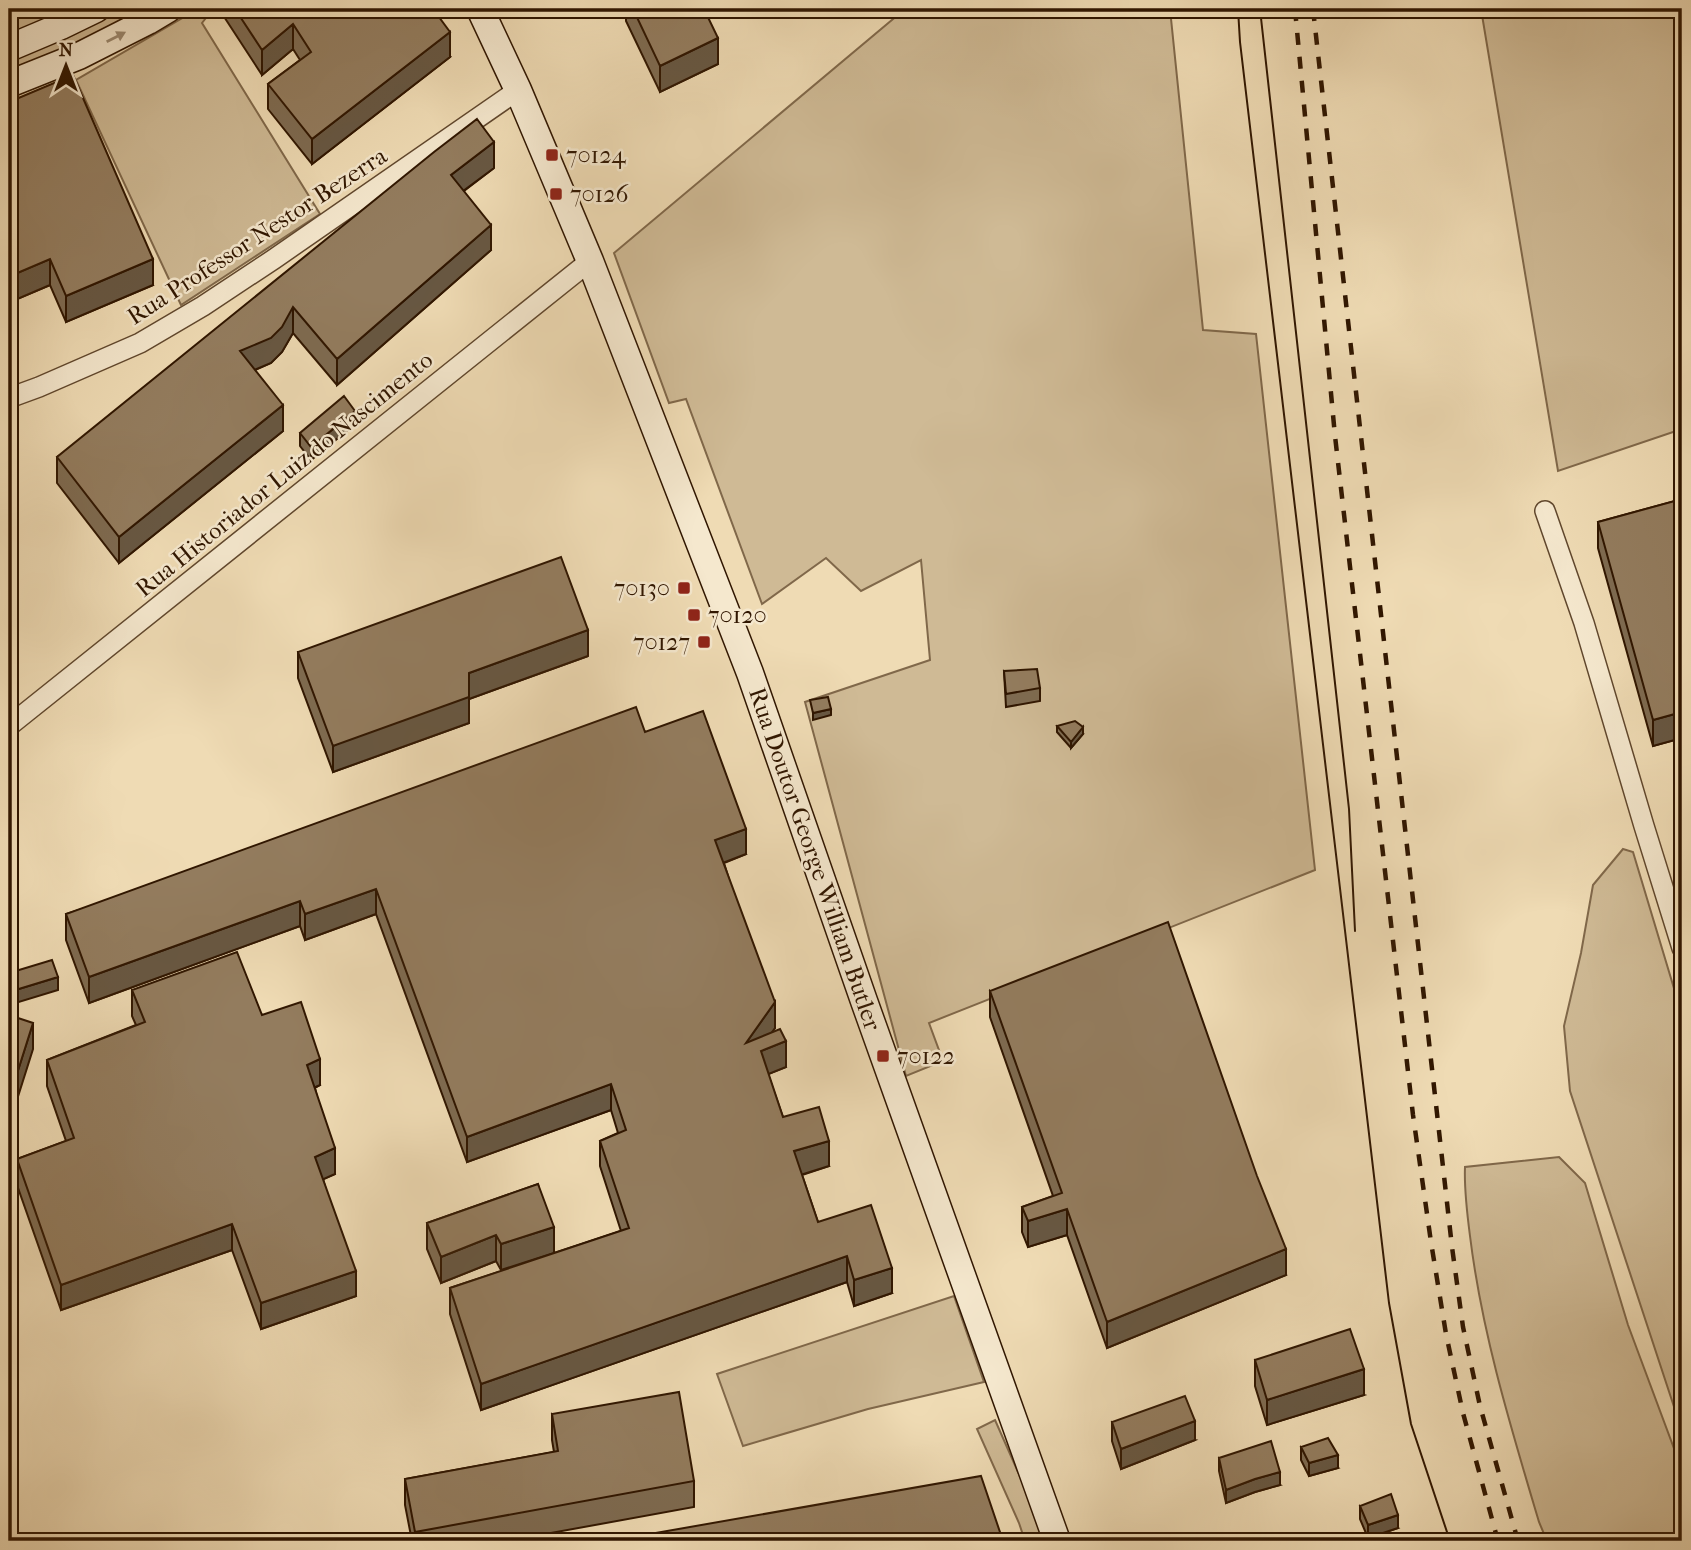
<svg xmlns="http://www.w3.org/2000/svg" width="1691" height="1550" font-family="'IM FELL French Canon',serif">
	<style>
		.green { fill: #cfba95; stroke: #80684a; stroke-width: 2 }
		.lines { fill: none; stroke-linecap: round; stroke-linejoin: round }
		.street-casing { stroke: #60472d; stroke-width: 22 }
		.secondary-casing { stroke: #301600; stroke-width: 29 }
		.street { stroke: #f5e8ce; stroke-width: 19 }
		.secondary { stroke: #f5e8ce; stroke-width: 26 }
		.tram { stroke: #301600; stroke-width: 2 }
		.rail { stroke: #301600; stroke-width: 4.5; stroke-dasharray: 12 12; stroke-linecap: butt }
		.wall { fill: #7e6b51; stroke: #301600; stroke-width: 2 }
		.shaded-wall { fill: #675742; stroke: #301600; stroke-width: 2 }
		.building { fill: #937c5e; stroke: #301600; stroke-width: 2 }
		.oneway { fill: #9c8a71 }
		.poi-dot { fill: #8f2418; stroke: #f5e8ce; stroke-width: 2.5 }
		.labels { text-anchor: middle; stroke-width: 5; stroke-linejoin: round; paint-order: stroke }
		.poi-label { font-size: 24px; fill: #301600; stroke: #f5e8ce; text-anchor: start }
		.street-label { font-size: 24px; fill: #301600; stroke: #f5e8ce }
	</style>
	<rect width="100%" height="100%" fill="#efdbb4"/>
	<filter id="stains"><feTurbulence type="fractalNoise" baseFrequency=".00286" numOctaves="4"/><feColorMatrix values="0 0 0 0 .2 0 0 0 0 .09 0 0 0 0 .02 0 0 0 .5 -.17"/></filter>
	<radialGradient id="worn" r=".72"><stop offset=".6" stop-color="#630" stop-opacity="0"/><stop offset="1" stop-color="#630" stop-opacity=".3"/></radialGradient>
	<path class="green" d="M32,9H76L9,37V18Z
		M104,9H154L9,77V52Z
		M198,9H213L202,23L320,214L181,305L76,80Z
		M905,9H1170L1203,330L1256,334L1315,870L929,1023L943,1061L906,1076L805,702L930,660L921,560L861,591L826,558L762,604L686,399L669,403L614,253Z
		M1481,9H1682V429L1558,471Z
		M1623,849L1633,852L1682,1015V1431L1570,1091L1564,1026L1581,953L1593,885Z
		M1559,1157L1585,1183L1628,1325L1682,1470V1541H1547L1539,1522C1511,1428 1482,1334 1470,1236C1467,1213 1464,1190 1465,1167Z
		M954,1296L984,1382L868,1409L743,1446L717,1374Z
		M995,1420L1033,1506L1045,1541H1025L1019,1523L977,1429Z"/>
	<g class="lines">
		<g class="street-casing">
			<path id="street" d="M9,398L39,387L140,343L203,306L274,259L518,90
				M1545,511L1584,623L1644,826L1682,948
				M9,726L590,261"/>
		</g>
		<g class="secondary-casing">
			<path id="secondary" d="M480,9L518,90L590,261L750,673L864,1001L1057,1541
				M9,48L61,26L96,9
				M9,84L79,56L148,21L168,9"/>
		</g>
		<use href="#street" class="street"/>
		<use href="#secondary" class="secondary"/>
		<path class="tram" d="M1238,9L1240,42L1389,1303L1411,1424L1450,1541
			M1260,9L1349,809L1355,931"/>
		<path class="rail" d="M1295,9L1335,436L1413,1115L1431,1242L1446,1334L1463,1413L1498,1541
			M1313,9L1452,1247L1463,1327L1480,1406L1518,1541"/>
	</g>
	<path class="wall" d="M219,9H269L272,13L450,57L312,164L268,109V84L300,60L293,49L262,75Z
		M626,9H704L718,64L660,92L626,21Z
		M9,102L153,285L66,322L50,285L15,300L9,286Z
		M494,168L464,191L491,250L337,385L293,333L282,352L271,363L255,370L283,431L119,563L57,483V457Z
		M355,424L311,460L300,446V433Z
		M1682,499V738L1653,746L1598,548V522Z
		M298,652L588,656L469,699V723L333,772L298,678Z
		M1004,671L1040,688V701L1006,707Z
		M1057,726L1083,734L1071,748L1057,732Z
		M645,732L746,854L724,863L775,1028L772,1032L786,1067L768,1074L783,1117L829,1166L802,1175L818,1222L892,1293L854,1306L847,1282L481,1410L450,1314V1288L550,1255L501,1270L496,1261L441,1283L427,1249V1223L538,1184L554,1253L621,1231L600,1166V1141L618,1133L611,1110L467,1162L376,914L305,940L300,926L89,1003L66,940V914Z
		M132,990L262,1015L320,1085L315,1088L335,1174L323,1179L356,1296L261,1329L232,1250L61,1310L17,1185V1159L66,1141L47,1086V1060L136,1025L132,1016Z
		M990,991L1286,1275L1107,1348L1067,1235L1028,1247L1022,1232V1207L1053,1196L990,1017Z
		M1255,1360L1364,1395L1267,1425L1255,1386Z
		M552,1414L694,1481V1507L507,1541H412L405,1505V1479L554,1452L552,1440Z
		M1112,1422L1195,1440L1121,1469L1112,1441Z
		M1301,1447L1338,1468L1309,1476L1301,1460Z
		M1219,1458L1280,1485L1255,1492L1226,1503L1219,1471Z
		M1360,1506L1398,1528L1368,1538L1360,1519Z"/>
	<path class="shaded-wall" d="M293,24V49L262,75V50Z
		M450,32V57L312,164V139Z
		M718,38V64L660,92V66Z
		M494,142V168L451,200V175Z
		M491,225V250L337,385V359Z
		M50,259V285L15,300V274Z
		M153,259V285L66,322V296Z
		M293,307V333L282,352L271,363L240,376V351Z
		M283,405V431L119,563V537Z
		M355,411V424L311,460V447Z
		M588,630V656L469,699V723L333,772V746L469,673Z
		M831,709V715L813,720V713Z
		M1682,712V738L1653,746V720Z
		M1083,727V734L1071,748V742Z
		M746,829V854L715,866V840Z
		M376,889V914L305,940V914Z
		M300,901V926L89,1003V977Z
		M58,977V990L9,1005V992Z
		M775,1002V1028L746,1068V1043Z
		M33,1023V1049L9,1125V1099Z
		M786,1041V1067L761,1077V1051Z
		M320,1059V1085L307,1091V1065Z
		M611,1084V1110L467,1162V1137Z
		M829,1141V1166L794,1177V1151Z
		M335,1148V1174L315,1183V1157Z
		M1067,1209V1235L1028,1247V1221Z
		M232,1224V1250L61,1310V1285Z
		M554,1227V1253L501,1270V1244Z
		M496,1235V1261L441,1283V1257Z
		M1286,1249V1275L1107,1348V1322Z
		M847,1256V1282L481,1410V1384Z
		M892,1268V1293L854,1306V1280Z
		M356,1271V1296L261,1329V1303Z
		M1364,1369V1395L1267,1425V1400Z
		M1195,1421V1440L1121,1469V1449Z
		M1338,1455V1468L1309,1476V1463Z
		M1280,1472V1485L1255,1492L1226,1503V1490L1255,1479Z
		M1398,1515V1528L1368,1538V1525Z"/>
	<path class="building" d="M235,9H269L272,13L278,9H433L450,32L312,139L268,84L311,52L293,24L262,50Z
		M633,9H704L718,38L660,66Z
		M73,75L153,259L66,296L50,259L15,274L9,260V102Z
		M477,119L494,142L451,175L491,225L337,359L293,307L282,327L271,338L240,351L283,405L119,537L57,457L434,152Z
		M344,396L355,411L311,447L300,433Z
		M1682,499V712L1653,720L1598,522Z
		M561,557L588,630L469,673V697L333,746L298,652Z
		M1037,669L1040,688L1006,694L1004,671Z
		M828,697L831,709L813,713L810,700Z
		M636,707L645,732L703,711L746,829L715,840L775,1002L746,1043L780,1029L786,1041L761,1051L783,1117L819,1107L829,1141L794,1151L818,1222L871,1205L892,1268L854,1280L847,1256L481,1384L450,1288L629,1228L600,1141L626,1130L611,1084L467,1137L376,889L305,914L300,901L89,977L66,914Z
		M1075,721L1083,727L1071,742L1057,726Z
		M1168,922L1257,1176L1286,1249L1107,1322L1067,1209L1028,1221L1022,1207L1062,1193L990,991Z
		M237,952L262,1015L301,1002L320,1059L307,1065L335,1148L315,1157L356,1271L261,1303L232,1224L61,1285L17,1159L74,1138L47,1060L145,1022L132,990Z
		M52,960L58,977L9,992V973Z
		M9,1015L33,1023L9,1099Z
		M538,1184L554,1227L501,1244L496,1235L441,1257L427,1223Z
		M1350,1329L1364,1369L1267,1400L1255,1360Z
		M679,1392L694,1481L415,1532L405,1479L558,1451L552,1414Z
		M1185,1396L1195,1421L1121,1449L1112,1422Z
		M1328,1438L1338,1455L1309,1463L1301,1447Z
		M1271,1441L1280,1472L1255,1479L1226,1490L1219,1458Z
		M981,1476L1003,1541H610Z
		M1391,1494L1398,1515L1368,1525L1360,1506Z"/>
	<defs><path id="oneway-solid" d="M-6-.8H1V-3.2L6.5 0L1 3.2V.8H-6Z" transform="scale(1.75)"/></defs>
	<use class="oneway" href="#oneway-solid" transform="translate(116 37) rotate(-27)"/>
	<g class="poi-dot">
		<rect x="545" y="148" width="14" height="14" rx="3.5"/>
		<rect x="549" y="187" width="14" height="14" rx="3.5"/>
		<rect x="677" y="581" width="14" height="14" rx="3.5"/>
		<rect x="687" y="608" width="14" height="14" rx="3.5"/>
		<rect x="697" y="635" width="14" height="14" rx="3.5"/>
		<rect x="876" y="1049" width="14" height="14" rx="3.5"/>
	</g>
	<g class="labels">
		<g class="poi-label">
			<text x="566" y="163">70124</text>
			<text x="570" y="202">70126</text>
			<text x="670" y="596" text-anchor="end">70130</text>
			<text x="708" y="623">70120</text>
			<text x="690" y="650" text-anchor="end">70127</text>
			<text x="897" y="1064">70122</text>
		</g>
		<g class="street-label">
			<text transform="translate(257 236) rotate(-33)" y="8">Rua Professor Nestor Bezerra</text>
			<text transform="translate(284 474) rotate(-39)" y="8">Rua Historiador Luiz do Nascimento</text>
			<text transform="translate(815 859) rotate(71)" y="8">Rua Doutor George William Butler</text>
		</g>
	</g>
	<rect width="1691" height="1550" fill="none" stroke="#efdbb4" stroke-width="35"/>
	<rect x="10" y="10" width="1670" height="1529" fill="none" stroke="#301600" stroke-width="3.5"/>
	<rect x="18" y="18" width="1656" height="1515" fill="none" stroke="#301600" stroke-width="2"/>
	<g transform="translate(66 66)" stroke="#f5e8ce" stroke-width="5" paint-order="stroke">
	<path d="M0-5L12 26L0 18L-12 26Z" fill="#301600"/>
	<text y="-10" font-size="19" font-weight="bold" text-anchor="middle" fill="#301600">N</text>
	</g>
	<rect width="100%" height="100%" filter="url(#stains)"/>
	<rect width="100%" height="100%" fill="url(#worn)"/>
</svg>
